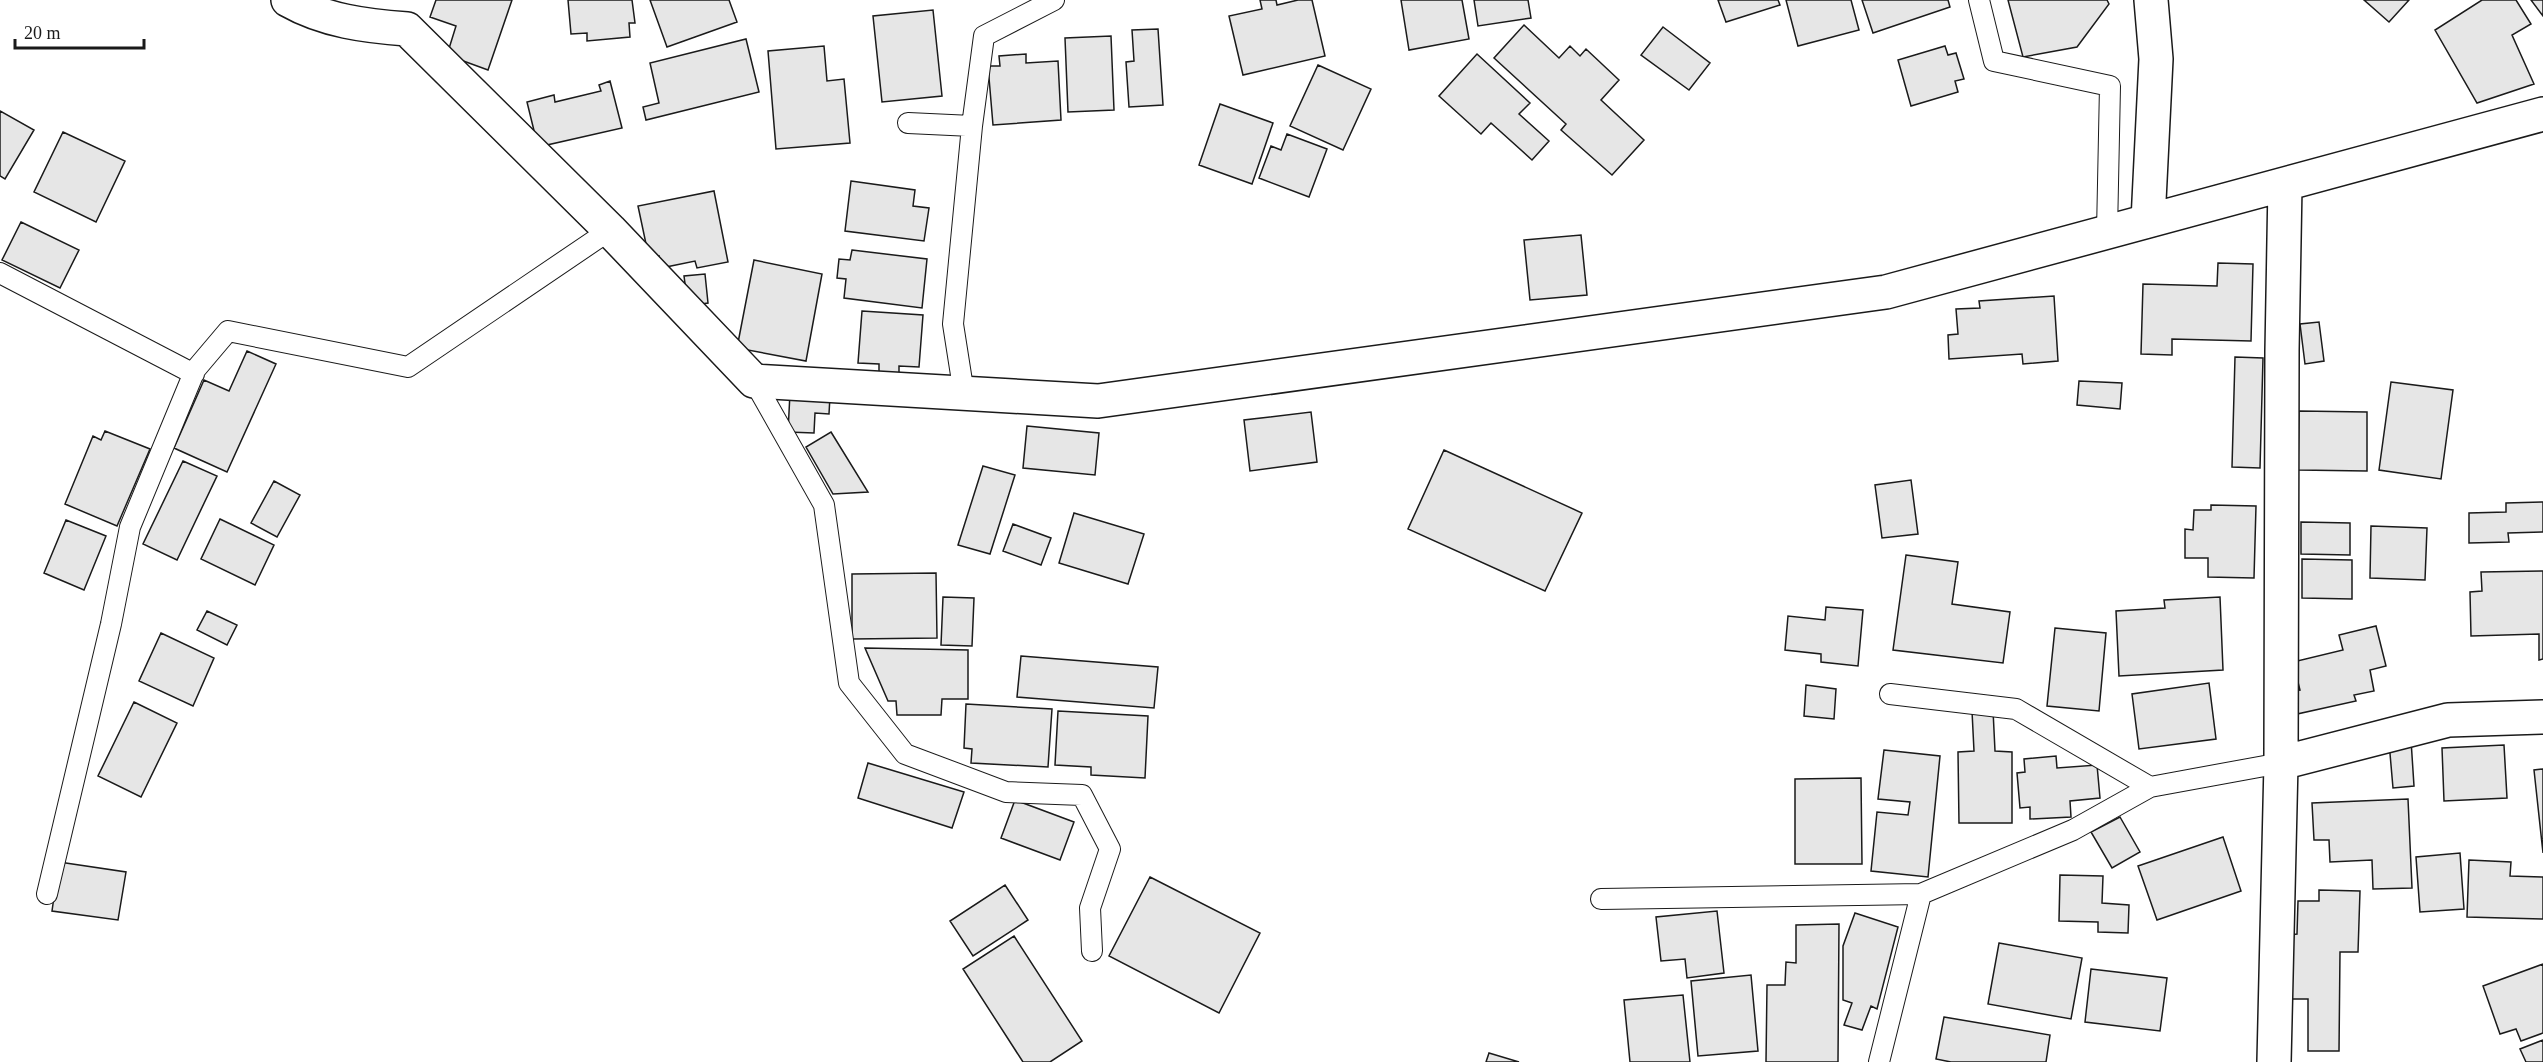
<svg xmlns="http://www.w3.org/2000/svg" width="2543" height="1062" font-family="Georgia,serif">
	<style>
		.building { fill: #e6e6e6; stroke: #1a1a1a; stroke-width: 1.5 }
		.lines { fill: none; stroke-linecap: round; stroke-linejoin: round }
		.lane-casing { stroke: #1a1a1a; stroke-width: 22 }
		.street-casing { stroke: #1a1a1a; stroke-width: 36 }
		.lane { stroke: #fff; stroke-width: 20 }
		.street { stroke: #fff; stroke-width: 33 }
	</style>
	<rect width="100%" height="100%" fill="#fff"/>
	<path class="building" d="M436,0H512L488,70L447,55L456,26L430,17Z
		M568,0H632L635,23H629L630,37L587,41V33L571,34Z
		M650,0H729L737,22L667,47Z
		M1260,0H1276L1277,5L1298,0H1312L1325,56L1243,75L1229,16L1262,9Z
		M1401,0H1462L1469,39L1409,50Z
		M1474,0H1528L1531,18L1478,26Z
		M1718,0H1778L1780,5L1726,22Z
		M1786,0H1851L1859,30L1798,46Z
		M1862,0H1948L1950,7L1873,33Z
		M2008,0H2107L2109,4L2077,47L2023,57Z
		M2364,0H2409L2389,22Z
		M2482,0H2516L2531,24L2512,35L2534,84L2477,103L2435,30Z
		M2531,0H2543V16Z
		M933,10L942,96L882,102L873,16Z
		M1524,25L1559,58L1570,46L1580,56L1586,49L1619,80L1601,100L1644,140L1612,175L1561,130L1566,124L1494,58Z
		M1663,27L1710,63L1689,90L1641,55Z
		M1158,29L1163,105L1129,107L1126,62L1134,61L1132,30Z
		M1111,36L1114,110L1068,112L1065,38Z
		M746,39L759,92L646,120L643,107L659,103L650,63Z
		M824,46L827,81L844,79L850,143L776,149L768,51Z
		M1945,46L1948,55L1956,53L1964,79L1955,81L1958,92L1911,106L1898,60Z
		M1026,54V63L1058,61L1061,120L993,125L988,66H1000L999,56Z
		M1477,54L1530,103L1519,114L1549,141L1532,160L1491,123L1481,134L1439,96Z
		M1318,65L1371,89L1343,150L1290,126Z
		M610,81L622,128L538,147L527,102L554,95L555,102L601,91L599,85Z
		M1220,104L1273,123L1252,184L1199,165Z
		M0,111L34,130L5,179L0,176Z
		M63,132L125,161L96,222L34,192Z
		M1287,134L1327,149L1309,197L1259,178L1271,146L1281,150Z
		M851,181L915,190L913,206L929,208L924,241L845,231Z
		M714,191L728,262L697,268L695,261L661,268L659,256L649,258L638,206Z
		M21,222L79,250L60,288L2,260Z
		M1581,235L1587,295L1530,300L1524,240Z
		M852,250L927,259L922,308L844,298L846,279L837,278L839,259L850,260Z
		M754,260L822,274L806,361L737,348Z
		M2218,263L2253,264L2251,341L2172,339V355L2141,354L2143,284L2217,286Z
		M705,274L708,303L688,306L684,276Z
		M2054,296L2058,361L2023,364L2022,354L1949,359L1948,335L1958,334L1956,309L1980,308L1979,301Z
		M862,311L923,315L919,367L899,366V373L879,372V364L858,363Z
		M2319,322L2324,361L2305,364L2300,324Z
		M247,351L276,364L227,472L174,448L204,380L229,391Z
		M2235,357L2263,358L2260,468L2232,467Z
		M2079,381L2122,383L2120,409L2077,405Z
		M2391,382L2453,390L2441,479L2379,470Z
		M790,393L830,396L829,414L815,413L814,433L788,432Z
		M2299,411L2367,412V471L2298,470Z
		M1311,412L1317,462L1250,471L1244,420Z
		M1027,426L1099,433L1095,475L1023,468Z
		M105,431L150,449L117,526L65,504L93,436L101,440Z
		M831,432L868,492L833,494L806,447Z
		M1444,450L1582,513L1545,591L1408,529Z
		M183,461L217,476L177,560L143,544Z
		M983,466L1015,475L990,554L958,545Z
		M1911,480L1918,534L1882,538L1875,485Z
		M274,481L300,495L277,537L251,523Z
		M2543,502V532L2508,533L2509,542L2469,543V513L2506,512V503Z
		M2211,505L2256,506L2254,578L2208,577V558H2185V529L2193,530L2194,510H2211Z
		M1074,513L1144,534L1128,584L1059,563Z
		M220,519L274,545L255,585L201,559Z
		M66,520L106,536L84,590L44,573Z
		M2301,522L2350,523V555L2301,554Z
		M1013,524L1051,538L1041,565L1003,551Z
		M2371,526L2427,528L2425,580L2370,578Z
		M1906,555L1958,562L1952,604L2010,612L2003,663L1893,650Z
		M2302,559L2352,560V599L2302,598Z
		M2543,571V659L2539,660V634L2471,636L2470,592L2482,591L2481,572Z
		M936,573L937,638L852,639V574Z
		M943,597L974,598L972,646L941,645Z
		M2220,597L2223,670L2119,676L2116,611L2165,608L2164,600Z
		M1826,607L1863,610L1858,666L1821,662V654L1785,650L1788,616L1825,620Z
		M207,611L237,625L227,645L197,630Z
		M2376,626L2386,666L2370,670L2374,691L2354,695L2356,701L2297,714L2292,691L2300,690L2293,662L2343,650L2339,635Z
		M2055,628L2106,633L2099,711L2047,706Z
		M161,633L214,658L193,706L139,681Z
		M865,648L968,650V699H942L941,715H897L896,701H888Z
		M1021,656L1158,667L1154,708L1017,697Z
		M2209,683L2216,739L2139,749L2132,694Z
		M1806,685L1836,689L1834,719L1804,716Z
		M134,702L177,723L141,797L98,776Z
		M966,704L1052,709L1048,767L971,763L972,749L964,748Z
		M1993,710L1995,751L2012,752V823H1959L1958,752L1974,751L1972,711Z
		M1058,711L1148,716L1145,778L1091,775V767L1055,765Z
		M2411,740L2414,786L2393,788L2389,742Z
		M2504,745L2507,798L2444,801L2442,748Z
		M1884,750L1940,756L1928,877L1871,871L1877,812L1908,815L1910,802L1878,799Z
		M2056,756L2057,768L2097,765L2100,798L2070,801L2071,817L2030,819V807L2020,808L2017,773L2025,772L2024,759Z
		M868,763L964,792L952,828L858,798Z
		M2543,769V853L2534,770Z
		M1861,778L1862,864H1795V779Z
		M2408,799L2412,888L2373,889L2372,860L2330,862L2329,840H2314L2312,803Z
		M1015,800L1074,822L1060,860L1001,838Z
		M2120,817L2140,852L2112,868L2091,832Z
		M2223,837L2241,891L2157,920L2138,866Z
		M2460,853L2464,909L2420,912L2416,857Z
		M2469,860L2511,862L2510,876L2543,877V919L2467,917Z
		M59,862L126,872L118,920L52,911Z
		M2060,875L2103,876L2102,903L2129,905L2128,933L2098,932V922L2059,921Z
		M1150,877L1260,933L1219,1013L1109,956Z
		M1005,885L1028,920L973,956L950,921Z
		M2319,890L2360,891L2358,952H2340L2339,1051H2308V999H2286L2287,935L2297,934L2298,901H2319Z
		M1717,911L1724,973L1687,978L1685,959L1661,961L1656,917Z
		M1855,913L1898,927L1877,1009L1871,1006L1862,1030L1844,1025L1852,1003L1843,1000V946Z
		M1839,924L1838,1062H1766L1767,985H1785L1786,962L1796,963V925Z
		M1014,936L1082,1041L1050,1062H1023L963,969Z
		M1999,943L2082,958L2071,1019L1988,1004Z
		M2543,964V1033L2521,1041L2516,1029L2500,1034L2483,986Z
		M2091,969L2167,978L2160,1031L2085,1022Z
		M1751,975L1758,1051L1698,1056L1691,981Z
		M1683,995L1690,1062H1630L1624,1000Z
		M1944,1017L2050,1035L2046,1062H1951L1936,1059Z
		M2543,1040V1062H2526L2520,1049Z
		M1489,1053L1519,1062H1486Z"/>
	<g class="lines">
		<g class="lane-casing">
			<path id="lane" d="M1979,0L1994,61L2110,86L2107,232
				M908,123L972,126
				M0,273L194,374
				M754,381L824,505L849,683L905,754L1006,792L1082,795L1110,849L1090,908L1092,951
				M964,394L953,324L972,126L984,36L1054,0
				M1890,694L2016,709L2150,787
				M47,894L111,624L130,527L195,370L228,331L408,367L610,230
				M1601,899L1921,894L2073,830L2150,787L2281,763
				M1879,1062L1921,894"/>
		</g>
		<g class="street-casing">
			<path id="street" d="M288,0C325,21 366,26 407,29L610,230L754,381L1098,401L1886,292L2543,114
				M2148,221L2156,59L2151,0
				M2281,763L2448,720L2543,717
				M2274,1062L2281,763L2282,351L2285,185"/>
		</g>
		<use href="#lane" class="lane"/>
		<use href="#street" class="street"/>
	</g>
	<path d="M15 39v9h129v-9" fill="none" stroke="#1a1a1a" stroke-width="3"/>
	<text x="24" y="39" font-size="18" fill="#1a1a1a" stroke="#ffffff" stroke-width="4.5" paint-order="stroke">20 m</text>
</svg>
